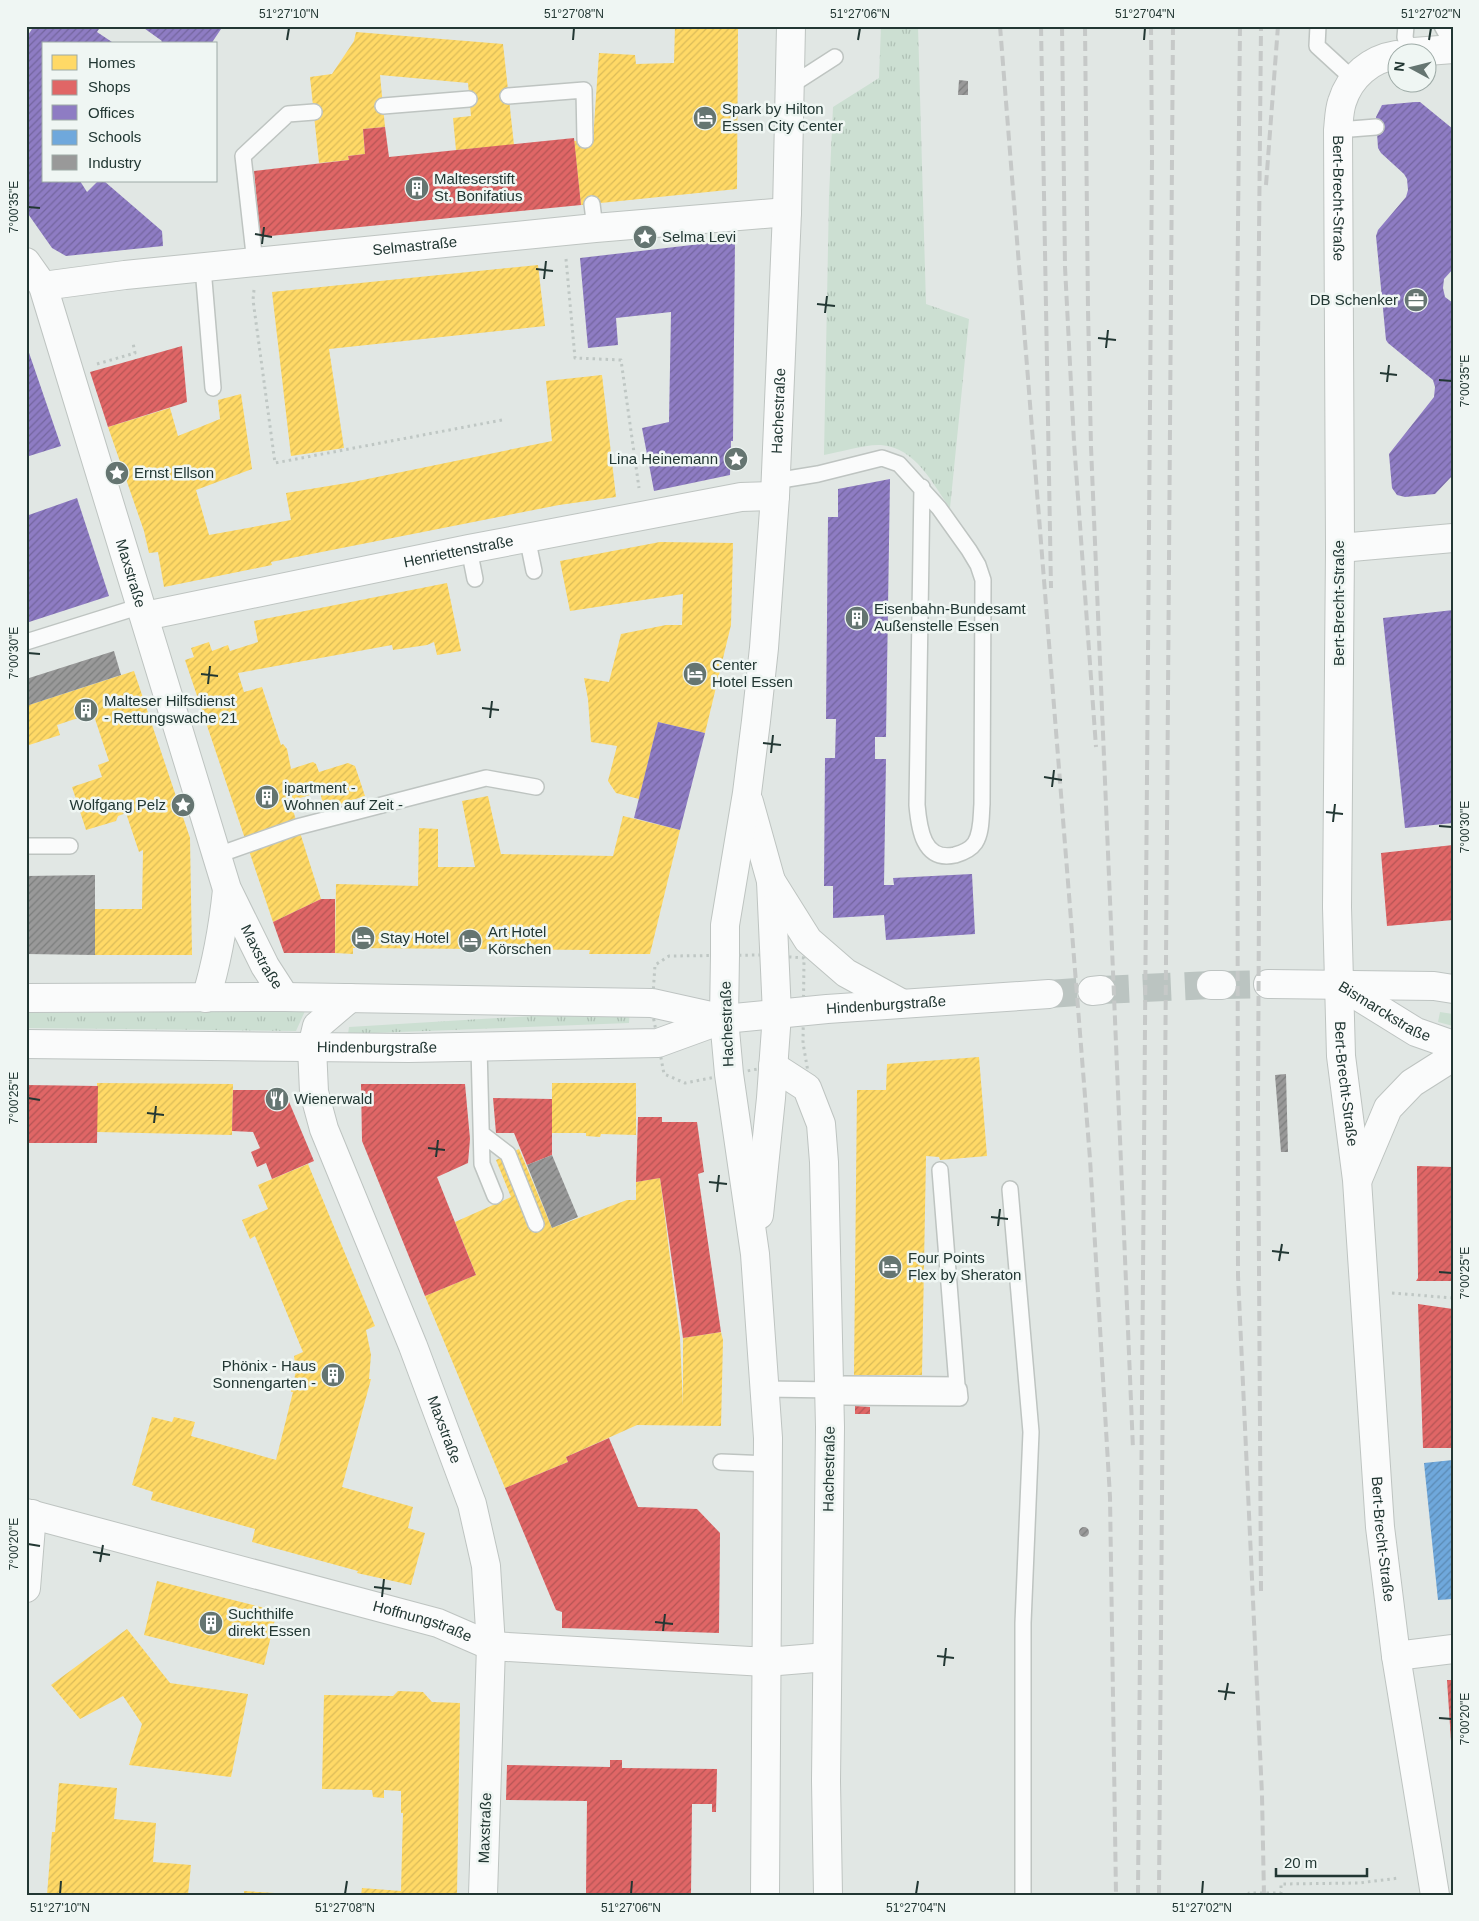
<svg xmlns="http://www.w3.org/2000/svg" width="1479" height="1921" font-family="Helvetica,sans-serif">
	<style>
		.grass { fill: url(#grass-tufts) }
		.homes { fill: url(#homes-hatch) }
		.shops { fill: url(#shops-hatch) }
		.offices { fill: url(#offices-hatch) }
		.schools { fill: url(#schools-hatch) }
		.industry { fill: url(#industry-hatch) }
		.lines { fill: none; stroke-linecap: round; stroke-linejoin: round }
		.secondary-tunnel { stroke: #bbc4c1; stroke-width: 28; stroke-dasharray: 28 14; stroke-linecap: butt }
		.service-casing { stroke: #bec4c1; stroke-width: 18 }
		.minor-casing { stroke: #bec4c1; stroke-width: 30 }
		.tertiary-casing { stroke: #bec4c1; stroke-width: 30 }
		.secondary-casing { stroke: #bec4c2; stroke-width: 30 }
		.path { stroke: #bfc7c4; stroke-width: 3; stroke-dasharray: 2.5 4; stroke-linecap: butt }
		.service { stroke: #fafbfb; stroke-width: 15 }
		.minor { stroke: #fafbfb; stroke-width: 28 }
		.tertiary { stroke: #fafbfb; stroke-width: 28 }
		.secondary { stroke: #fafbfb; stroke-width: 28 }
		.rail { stroke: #c6c9c8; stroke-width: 4; stroke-dasharray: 10 5; stroke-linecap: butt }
		.ticks { fill: none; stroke: #223733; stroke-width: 2 }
		.labels { text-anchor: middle; stroke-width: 5; stroke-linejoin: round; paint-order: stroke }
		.poi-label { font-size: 15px; fill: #223733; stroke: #eff6f3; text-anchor: start }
		.street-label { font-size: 15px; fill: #223733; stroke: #eff6f3 }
		.neatline { fill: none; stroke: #223733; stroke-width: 2 }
		.ticks-label { font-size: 12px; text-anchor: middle; fill: #223733 }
	</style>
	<defs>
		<pattern id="grass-tufts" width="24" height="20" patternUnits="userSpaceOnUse" patternTransform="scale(1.25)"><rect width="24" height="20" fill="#ccdfd2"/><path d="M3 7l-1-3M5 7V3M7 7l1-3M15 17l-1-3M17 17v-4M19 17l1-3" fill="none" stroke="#afc0b5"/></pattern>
		<pattern id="homes-hatch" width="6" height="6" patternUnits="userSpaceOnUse" patternTransform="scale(1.25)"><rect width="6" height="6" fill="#ffd966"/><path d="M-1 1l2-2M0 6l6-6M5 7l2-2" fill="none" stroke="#dabb59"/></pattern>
		<pattern id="shops-hatch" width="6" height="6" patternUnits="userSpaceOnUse" patternTransform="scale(1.25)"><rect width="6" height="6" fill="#e06666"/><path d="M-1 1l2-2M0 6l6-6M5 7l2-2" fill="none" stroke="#b55555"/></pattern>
		<pattern id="offices-hatch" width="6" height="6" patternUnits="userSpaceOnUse" patternTransform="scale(1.25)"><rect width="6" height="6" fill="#8e7cc3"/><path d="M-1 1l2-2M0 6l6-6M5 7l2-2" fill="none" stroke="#74669f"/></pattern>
		<pattern id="schools-hatch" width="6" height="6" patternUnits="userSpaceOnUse" patternTransform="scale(1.25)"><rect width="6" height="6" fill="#6fa8dc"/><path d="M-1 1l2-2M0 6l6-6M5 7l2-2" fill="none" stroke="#5b8ab3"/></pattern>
		<pattern id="industry-hatch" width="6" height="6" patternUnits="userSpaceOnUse" patternTransform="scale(1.25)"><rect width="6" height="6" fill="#999"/><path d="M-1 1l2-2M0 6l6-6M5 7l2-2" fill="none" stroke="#7c7e7d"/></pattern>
	</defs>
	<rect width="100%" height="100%" fill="#e1e7e4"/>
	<path class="grass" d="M881,26H918L926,304L969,319L950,508C932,483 916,448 881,445C866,444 840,452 824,455L829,196L833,107L879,78Z
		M630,1010L629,1023L348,1034L349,1027Z
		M305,1011L296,1031L26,1028V1013Z
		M1440,1012L1453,1014V1026L1438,1022Z"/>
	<path class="homes" d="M675,26H738L737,189L581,205L574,141L593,140L599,53L635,55L636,64L674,63Z
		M356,32L503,44L514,145L456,150L453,118L471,116L468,83L380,75L385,127L363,129L365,154L348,156L349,160L319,163L310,77L332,74L354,41Z
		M538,265L545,326L329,349L344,448L291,456L272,292Z
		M602,375L616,497L559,505L271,562L272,565L164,587L158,552L149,553L144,531L108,427L170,408L178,436L220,419L218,400L241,394L252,469L196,490L209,535L291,520L286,493L353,482L552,441L546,381Z
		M660,542L733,543L731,625L705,733L658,722L639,799L616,793L608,781L617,746L591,742L588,699L584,678L609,682L621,634L666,625H682L683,594L570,611L560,561Z
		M447,583L461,651L437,655L434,642L427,645L393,650L392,645L238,673L244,692L262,687L281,745L283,744L287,749L291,769L313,762L316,764L319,772L348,763L355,766L365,796L324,809L320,792L290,801L321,899L273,922L185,660L194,657L191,648L209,642L212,651L228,645L230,651L258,642L254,621Z
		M134,671L190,838L192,955H95L94,909H142L143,850L139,852L126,813L118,816L116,821L86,830L72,787L102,777L98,765L109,761L93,713L57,725L60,735L26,746V706Z
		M488,796L501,854L613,856L623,816L680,830L650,954H589L590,950L353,948V954L335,953L336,884L418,886L419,828L438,829V867H475L462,801Z
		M979,1057L987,1156L940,1160L939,1157L926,1156L922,1375H854L857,1090H886L887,1064Z
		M97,1083L233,1084L232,1135L97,1132Z
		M552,1083H636V1135L601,1134L600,1137L586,1136V1133H552Z
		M519,1149L552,1228L627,1200H636V1182L660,1178L680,1338L683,1406V1338L721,1332L723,1340L721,1426L637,1425L566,1457L568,1462L505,1488L425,1296L476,1275L455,1222L511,1197L496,1160Z
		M308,1164L375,1326L366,1330L371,1355L369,1379H371L342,1487L413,1507L408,1528L425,1533L411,1585L357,1573L358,1571L252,1542L255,1529L151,1500L153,1492L132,1485L152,1417L172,1422L174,1417L195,1422L191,1436L276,1460L293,1392H291L296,1371L294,1356L303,1352L255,1236L250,1239L242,1220L268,1209L258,1185Z
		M157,1581L277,1611L264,1665L144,1635Z
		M127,1629L170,1683L248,1694L231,1777L129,1765L142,1724L123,1696L80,1719L51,1685Z
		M398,1691L423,1692L432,1702L460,1703L457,1895H361L362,1888L401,1891L403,1813H401V1791L384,1790V1798L373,1797L372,1790L322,1789L324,1695L393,1696Z
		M59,1783L117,1788L114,1819L156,1823L153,1862L191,1865L188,1895H47L52,1832H55Z
		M244,1891L275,1893V1895H244Z"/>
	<path class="shops" d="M385,127L389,157L574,138L581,205L260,237L254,171L349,160L348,156L365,154L363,129Z
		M182,346L187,402L108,427L90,372Z
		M1453,845V920L1387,926L1381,853Z
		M321,899H335V953H284L273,922Z
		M361,1084H465L470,1139L468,1163L437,1177L476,1275L425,1296L362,1141Z
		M26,1085L98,1086L97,1143H26Z
		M233,1090H284L314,1161L272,1179L266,1163L257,1167L251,1152L260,1148L253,1132L232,1131Z
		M493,1098L552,1099V1155L527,1165L514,1133H496Z
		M638,1117H662V1122H697L704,1172L698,1174L721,1332L683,1338L660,1178L636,1182Z
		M1417,1166L1453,1167V1281H1416L1418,1278Z
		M1418,1304L1453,1309V1448H1423Z
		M855,1406L870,1407V1414H855Z
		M609,1438L638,1507L697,1509L720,1533L719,1633L562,1628V1612L556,1610L505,1488L568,1462L566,1457Z
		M1447,1680H1453V1741H1451Z
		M610,1760H622V1768L717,1769L716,1812H712V1804H692L691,1895H586L587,1801L506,1800L507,1765L610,1767Z"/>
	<path class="offices" d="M34,26H101L97,32L115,44H44V124L42,126L44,129V181H80L87,192L98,181H104L162,231L163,246L66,256L52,248L26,211V38Z
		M141,26H223L211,44H160L162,41Z
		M1415,102H1420L1453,129V269L1444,279L1443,288L1445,297L1453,303V475L1435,494L1405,497L1397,495L1392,488L1389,454L1434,397L1435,387L1433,380L1388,343L1386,340L1376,236L1378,230L1406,197L1408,190L1407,179L1404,174L1381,153L1378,148L1376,117L1382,105Z
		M735,240L733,441H731L730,475L654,491L642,428L669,422L671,312L616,318L618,345L588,348L580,258Z
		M26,344L61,446L26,457Z
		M890,479L886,737H875V759H886L884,885H894L893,878L972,874L975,934L886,940L884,915L833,918V886H824L825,758H835L836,719H826L828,517H838V489Z
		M77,498L109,596L26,623V516Z
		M1453,610V823L1405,828L1383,618Z
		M658,722L705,733L680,830L634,818Z"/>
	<path class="schools" d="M1453,1460V1599L1438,1600L1424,1463Z"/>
	<path class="industry" d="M959,80L968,81V95H958Z
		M114,651L121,675L26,706V679Z
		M95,875V955L26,954V876Z
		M1286,1074L1288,1152H1281L1275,1075Z
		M552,1155L578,1217L552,1228L527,1165Z
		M1079 1532a5 5 0 1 1 10 0a5 5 0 1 1-10 0Z"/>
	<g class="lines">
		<path class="secondary-tunnel" d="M1222,985L1268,984
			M1101,990L1211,985
			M1049,994L1092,991"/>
		<g class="service-casing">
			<path id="service" d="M1318,26L1317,46L1353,79
				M1406,26L1405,37L1409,52
				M1442,26L1453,46
				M790,86L835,57
				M508,96L584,90L585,140
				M383,106L469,99
				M1338,130L1376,127
				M592,204L595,228
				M255,263L243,156L288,114L314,112
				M203,268L213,388
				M775,481L818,474L882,458L899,464L939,508L969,550L978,565L983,580L982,804C981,816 982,832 975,843C971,849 962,853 955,855C923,862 919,828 917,805L922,487
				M527,537L534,571
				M469,549L475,579
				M26,642L141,606
				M26,846H70
				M218,855L297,827L486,778L536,787
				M479,1047L482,1164L495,1196
				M482,1134L508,1154L536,1224
				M1010,1189L1031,1432L1023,1623V1895
				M765,1389L836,1390L844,1397L960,1398L959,1389
				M836,1390L844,1384L957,1385L940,1170
				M721,1462L768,1464"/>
		</g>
		<g class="minor-casing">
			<g id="minor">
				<path d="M1414,52L1453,49"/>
				<path id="s1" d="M1396,55C1371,59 1350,76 1342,102C1339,111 1339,121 1338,130L1340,548L1337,907L1341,1056L1357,1180L1380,1527L1396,1656L1435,1895"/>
				<path id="s2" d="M26,262L43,286L227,889L265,966L285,997"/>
				<path id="s3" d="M43,286L125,275L595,228L787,212"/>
				<path d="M1340,548L1453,538"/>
				<path id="s4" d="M145,616L469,549L741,497L775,496"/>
				<path d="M206,998C217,962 223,928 227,890"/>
				<path id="s5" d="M350,998L317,1026L312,1047L314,1092L324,1129L413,1346L472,1504L486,1566L491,1646L483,1895"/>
				<path d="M773,1066L807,1088L821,1124L824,1162L830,1427L826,1781L828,1895"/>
				<path d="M1358,1179L1388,1108L1412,1083L1453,1057"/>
				<path id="s6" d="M26,1513L438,1623L491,1646L766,1662L827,1657"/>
				<path d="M26,1588L32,1514"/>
				<path d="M1396,1656L1453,1649"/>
			</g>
		</g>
		<g class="tertiary-casing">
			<g id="tertiary">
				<path d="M749,802L771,881L777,1014L771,1098L759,1215"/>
				<path d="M771,881L808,940L846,973L901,1003"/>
				<path id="s7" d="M765,1895L768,1438L755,1254L729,1074L724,1019L725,955V925L747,793L756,721L764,648L775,496L787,212L791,26"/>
			</g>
		</g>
		<g class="secondary-casing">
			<g id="secondary">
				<path d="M1268,984L1434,986L1453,989"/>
				<path d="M1211,985H1222"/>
				<path id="s8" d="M1340,985L1416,1032L1453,1045"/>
				<path d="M1092,991L1101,990"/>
				<path d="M26,998L285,997L652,1003L724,1019"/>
				<path id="s9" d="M26,1044L409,1048L658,1043L724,1019L827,1009L1049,994"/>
			</g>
		</g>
		<path class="path" d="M566,259L575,358L621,360L639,488
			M254,290L253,300L275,463L502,420
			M97,364L135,353L133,343
			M763,955L804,958L803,1043L808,1072L790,1071L773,1066L685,1083L664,1074L652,1010L655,965L669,956Z
			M1392,1293L1453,1298
			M1249,1895V1893H1281V1884L1359,1883L1399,1878"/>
		<use href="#service" class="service"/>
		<use href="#minor" class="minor"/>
		<use href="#tertiary" class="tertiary"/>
		<use href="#secondary" class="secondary"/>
		<path class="rail" d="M1000,26L1090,1159L1110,1497L1116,1895
			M1041,26L1051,588
			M1062,26L1065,267L1074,442L1096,747
			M1085,26L1088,310L1091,447L1133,1449
			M1240,26L1237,326L1238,1276L1262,1795L1264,1895
			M1266,185L1278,26
			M1261,1591L1258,1107L1259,892L1257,450L1261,26
			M1138,1895L1152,158L1151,26
			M1159,1895L1173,26"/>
	</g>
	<path class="ticks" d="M287,40L289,28M573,40L574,28M858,40L860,28M1144,40L1145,28M1429,40L1431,28M28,207L40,208M255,234L272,237M262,244L264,227M536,269L553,271M544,279L546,261M817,304L835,306M825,313L827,296M1098,338L1116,340M1106,348L1108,330M1380,373L1397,375M1439,380L1452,381M1387,382L1389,365M28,653L40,654M201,674L218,676M208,684L210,666M482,708L499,710M490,718L492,701M763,743L781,745M771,753L773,735M1044,777L1062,780M1052,787L1054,770M1326,812L1343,814M1333,822L1335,804M1439,826L1452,827M28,1098L40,1100M147,1113L164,1115M154,1123L156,1106M428,1148L445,1150M436,1157L438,1140M709,1182L727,1184M717,1192L719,1175M991,1217L1008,1219M998,1226L1000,1209M1272,1251L1289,1253M1279,1261L1282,1244M1439,1272L1452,1273M28,1544L40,1546M93,1552L110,1555M100,1562L103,1545M374,1587L391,1589M382,1597L384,1579M655,1622L673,1624M663,1631L665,1614M937,1656L954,1658M944,1666L946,1648M1218,1691L1235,1693M1225,1700L1228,1683M1439,1718L1452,1719M60,1894L61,1881M345,1894L347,1881M631,1894L632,1881M916,1894L918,1881M1202,1894L1203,1881"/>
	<defs>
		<g id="hotel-disc" transform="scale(1.25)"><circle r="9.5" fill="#657571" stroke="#eff6f3"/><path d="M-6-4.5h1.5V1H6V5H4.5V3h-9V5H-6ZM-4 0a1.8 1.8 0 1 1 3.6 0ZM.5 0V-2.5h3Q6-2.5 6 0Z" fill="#fff"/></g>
		<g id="building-disc" transform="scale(1.25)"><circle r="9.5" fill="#657571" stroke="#eff6f3"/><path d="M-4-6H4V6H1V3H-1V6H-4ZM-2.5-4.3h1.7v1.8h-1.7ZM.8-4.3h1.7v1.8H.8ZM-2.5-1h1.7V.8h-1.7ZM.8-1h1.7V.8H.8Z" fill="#fff"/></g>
		<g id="sight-disc" transform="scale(1.25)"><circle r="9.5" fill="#657571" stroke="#eff6f3"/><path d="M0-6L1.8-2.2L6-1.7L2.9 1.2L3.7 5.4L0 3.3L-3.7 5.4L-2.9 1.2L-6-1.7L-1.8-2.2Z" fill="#fff"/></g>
		<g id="office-disc" transform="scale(1.25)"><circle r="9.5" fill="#657571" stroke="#eff6f3"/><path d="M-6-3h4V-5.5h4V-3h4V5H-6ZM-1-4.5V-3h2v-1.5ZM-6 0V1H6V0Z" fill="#fff"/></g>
		<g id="restaurant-disc" transform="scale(1.25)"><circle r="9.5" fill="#657571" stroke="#eff6f3"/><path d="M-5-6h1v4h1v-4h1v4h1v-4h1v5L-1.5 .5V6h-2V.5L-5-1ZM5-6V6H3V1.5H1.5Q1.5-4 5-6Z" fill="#fff"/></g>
	</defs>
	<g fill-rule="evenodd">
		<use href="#hotel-disc" x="705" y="118"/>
		<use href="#building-disc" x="417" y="188"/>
		<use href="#sight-disc" x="645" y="237"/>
		<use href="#office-disc" x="1416" y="300"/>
		<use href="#sight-disc" x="736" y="459"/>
		<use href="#sight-disc" x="117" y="473"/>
		<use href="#building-disc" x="857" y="618"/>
		<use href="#hotel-disc" x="695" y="674"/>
		<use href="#building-disc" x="86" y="710"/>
		<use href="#building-disc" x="267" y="797"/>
		<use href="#sight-disc" x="183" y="805"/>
		<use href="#hotel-disc" x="363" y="938"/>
		<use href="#hotel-disc" x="470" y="941"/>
		<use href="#restaurant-disc" x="277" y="1099"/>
		<use href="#hotel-disc" x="890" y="1267"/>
		<use href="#building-disc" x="333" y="1375"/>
		<use href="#building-disc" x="211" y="1623"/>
	</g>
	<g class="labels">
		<g class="poi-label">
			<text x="722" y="114">Spark by Hilton<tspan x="722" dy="17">Essen City Center</tspan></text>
			<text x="434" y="184">Malteserstift<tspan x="434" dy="17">St. Bonifatius</tspan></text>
			<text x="662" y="242">Selma Levi</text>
			<text x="1398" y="305" text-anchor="end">DB Schenker</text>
			<text x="718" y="464" text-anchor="end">Lina Heinemann</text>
			<text x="134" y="478">Ernst Ellson</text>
			<text x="874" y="614">Eisenbahn-Bundesamt<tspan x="874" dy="17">Außenstelle Essen</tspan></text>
			<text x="712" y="670">Center<tspan x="712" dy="17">Hotel Essen</tspan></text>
			<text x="104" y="706">Malteser Hilfsdienst<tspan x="104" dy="17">- Rettungswache 21</tspan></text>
			<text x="284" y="793">ipartment -<tspan x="284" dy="17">Wohnen auf Zeit -</tspan></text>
			<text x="166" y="810" text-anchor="end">Wolfgang Pelz</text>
			<text x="488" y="937">Art Hotel<tspan x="488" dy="17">Körschen</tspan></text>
			<text x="380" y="943">Stay Hotel</text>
			<text x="294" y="1104">Wienerwald</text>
			<text x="908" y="1263">Four Points<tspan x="908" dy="17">Flex by Sheraton</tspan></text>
			<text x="316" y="1371" text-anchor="end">Phönix - Haus<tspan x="316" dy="17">Sonnengarten -</tspan></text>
			<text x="228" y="1619">Suchthilfe<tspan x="228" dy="17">direkt Essen</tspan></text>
		</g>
		<g class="street-label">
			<text dy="5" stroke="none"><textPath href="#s1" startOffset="172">Bert-Brecht-Straße</textPath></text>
			<text dy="5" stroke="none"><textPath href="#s3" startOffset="374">Selmastraße</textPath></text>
			<text dy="5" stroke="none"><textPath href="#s7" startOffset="1490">Hachestraße</textPath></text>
			<text dy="5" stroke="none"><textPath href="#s4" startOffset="320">Henriettenstraße</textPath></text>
			<text dy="5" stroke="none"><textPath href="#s2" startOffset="330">Maxstraße</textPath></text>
			<text transform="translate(1339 603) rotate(-90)" y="5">Bert-Brecht-Straße</text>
			<text dy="5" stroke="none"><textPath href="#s2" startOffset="736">Maxstraße</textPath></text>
			<text dy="5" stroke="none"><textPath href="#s9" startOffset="865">Hindenburgstraße</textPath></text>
			<text dy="5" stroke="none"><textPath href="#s8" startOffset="52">Bismarckstraße</textPath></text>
			<text transform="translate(727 1024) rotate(-92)" y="5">Hachestraße</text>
			<text dy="5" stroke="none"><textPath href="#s9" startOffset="351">Hindenburgstraße</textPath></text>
			<text dy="5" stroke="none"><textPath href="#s1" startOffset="1058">Bert-Brecht-Straße</textPath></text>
			<text dy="5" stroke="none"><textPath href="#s5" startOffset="472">Maxstraße</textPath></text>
			<text transform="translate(829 1469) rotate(-89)" y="5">Hachestraße</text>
			<text dy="5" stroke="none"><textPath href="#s1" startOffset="1515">Bert-Brecht-Straße</textPath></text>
			<text dy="5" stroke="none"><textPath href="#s6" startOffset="411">Hoffnungstraße</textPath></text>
			<text transform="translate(485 1828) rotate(-88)" y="5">Maxstraße</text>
		</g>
	</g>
	<rect width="1479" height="1921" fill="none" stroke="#eff6f3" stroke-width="55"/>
	<rect x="42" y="42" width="175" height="140" fill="#eff6f3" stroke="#9daaa6"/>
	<rect x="52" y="55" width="25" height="15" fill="#ffd966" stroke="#9daaa6"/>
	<text x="88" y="68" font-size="15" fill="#223733">Homes</text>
	<rect x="52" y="80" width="25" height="15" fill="#e06666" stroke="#9daaa6"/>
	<text x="88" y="92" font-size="15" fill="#223733">Shops</text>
	<rect x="52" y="105" width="25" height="15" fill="#8e7cc3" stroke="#9daaa6"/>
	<text x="88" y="118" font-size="15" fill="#223733">Offices</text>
	<rect x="52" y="130" width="25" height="15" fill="#6fa8dc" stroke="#9daaa6"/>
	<text x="88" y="142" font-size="15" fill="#223733">Schools</text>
	<rect x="52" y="155" width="25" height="15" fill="#999999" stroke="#9daaa6"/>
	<text x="88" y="168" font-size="15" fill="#223733">Industry</text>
	<g transform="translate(1412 68) rotate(277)"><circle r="24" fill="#eff6f3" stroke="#9daaa6"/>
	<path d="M0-4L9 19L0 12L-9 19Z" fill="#657571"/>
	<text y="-8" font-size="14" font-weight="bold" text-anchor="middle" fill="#223733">N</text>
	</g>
	<path d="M1276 1868v8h91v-8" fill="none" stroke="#223733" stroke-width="2.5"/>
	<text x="1284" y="1868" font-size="15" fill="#223733" stroke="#eff6f3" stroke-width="4" paint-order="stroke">20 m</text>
	<rect x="28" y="28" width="1424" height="1866" class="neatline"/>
	<g class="ticks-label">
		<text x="289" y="18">51°27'10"N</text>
		<text x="574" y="18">51°27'08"N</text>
		<text x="860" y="18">51°27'06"N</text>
		<text x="1145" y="18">51°27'04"N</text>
		<text x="1431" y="18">51°27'02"N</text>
		<text transform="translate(14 207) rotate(-90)" y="4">7°00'35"E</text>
		<text transform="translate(1465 381) rotate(-90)" y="4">7°00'35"E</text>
		<text transform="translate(14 653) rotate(-90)" y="4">7°00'30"E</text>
		<text transform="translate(1465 827) rotate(-90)" y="4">7°00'30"E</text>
		<text transform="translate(14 1098) rotate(-90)" y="4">7°00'25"E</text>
		<text transform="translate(1465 1273) rotate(-90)" y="4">7°00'25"E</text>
		<text transform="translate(14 1544) rotate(-90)" y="4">7°00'20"E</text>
		<text transform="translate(1465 1719) rotate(-90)" y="4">7°00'20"E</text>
		<text x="60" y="1912">51°27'10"N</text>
		<text x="345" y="1912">51°27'08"N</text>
		<text x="631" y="1912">51°27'06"N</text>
		<text x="916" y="1912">51°27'04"N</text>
		<text x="1202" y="1912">51°27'02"N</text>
	</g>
</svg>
